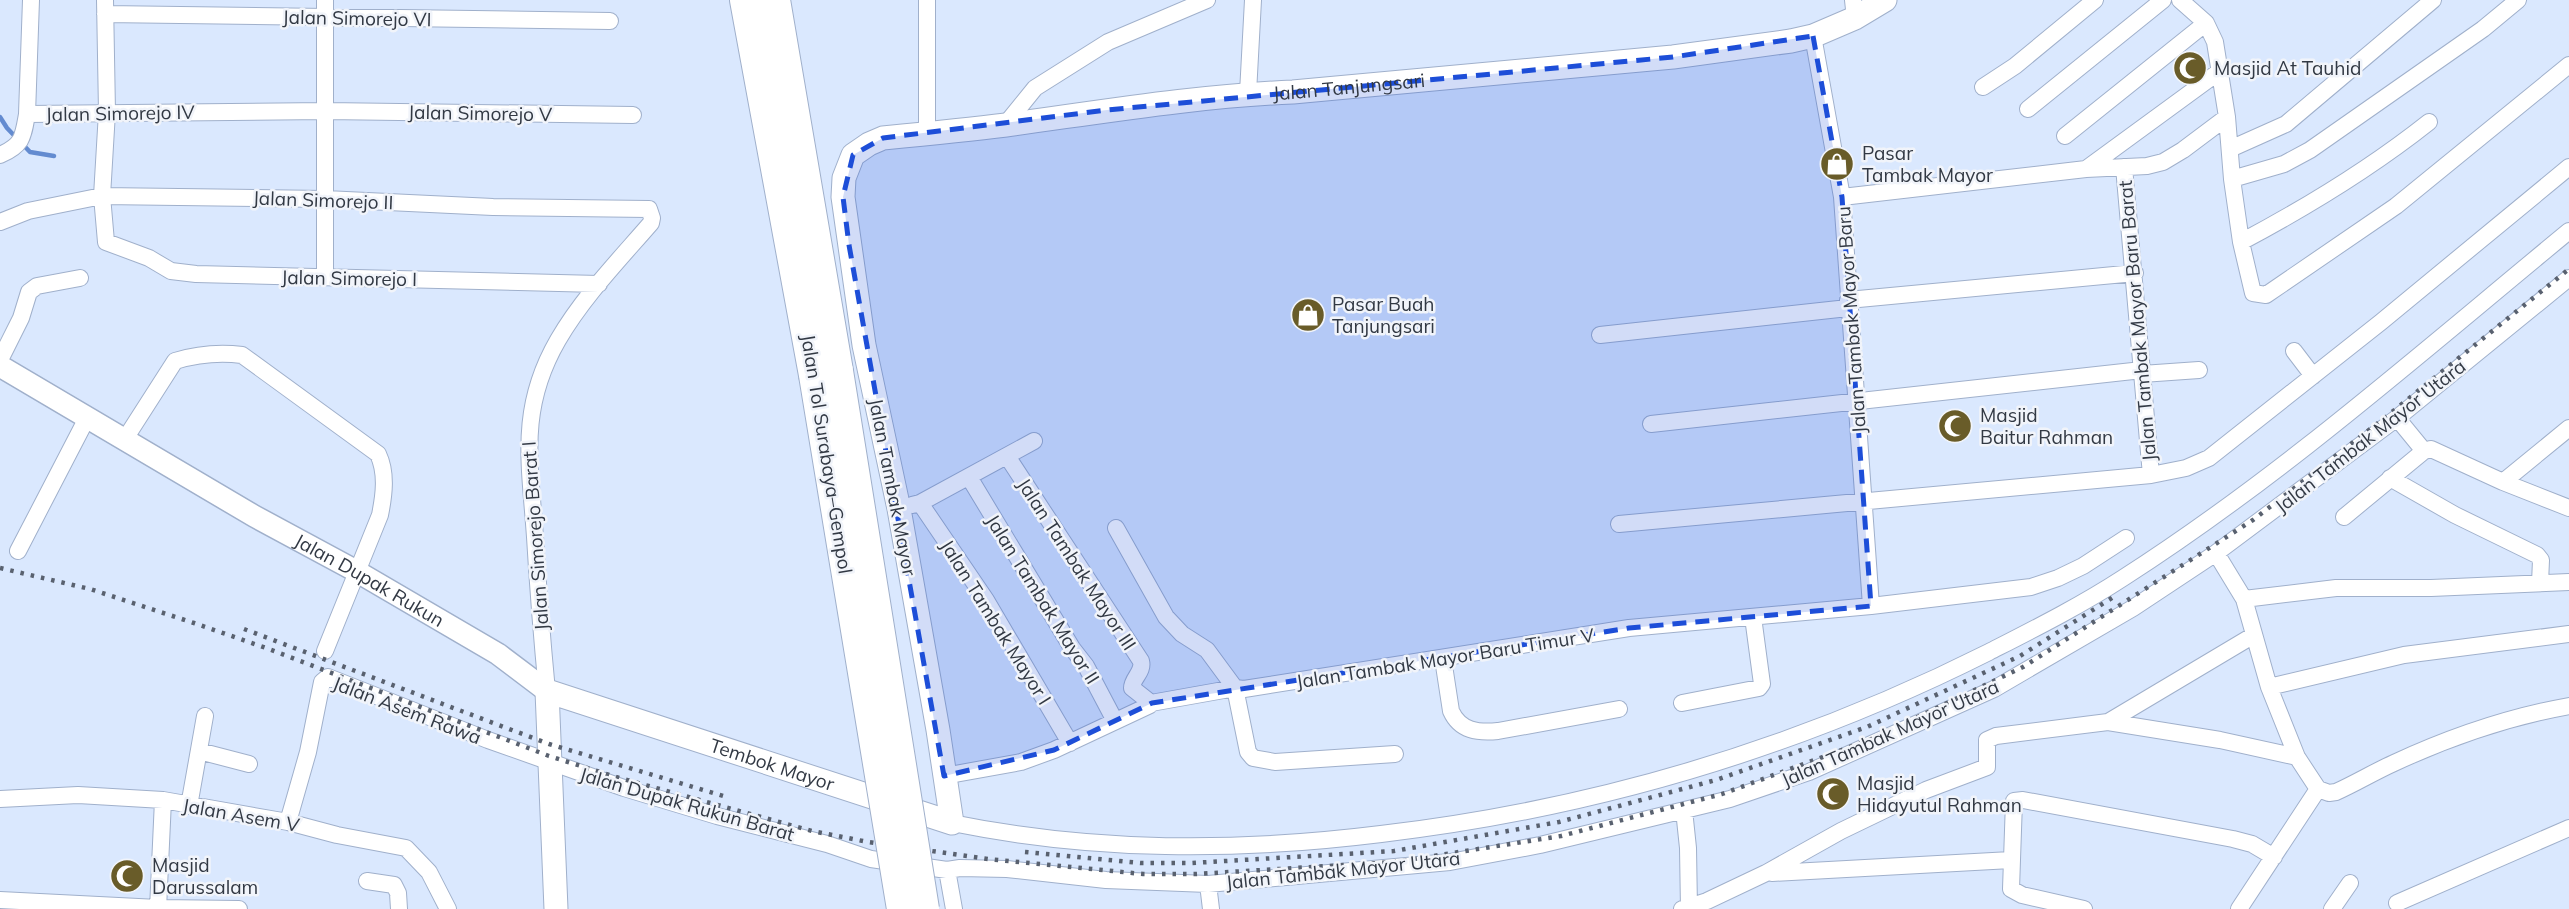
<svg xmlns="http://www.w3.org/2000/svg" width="2569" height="909" font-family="Mulish,sans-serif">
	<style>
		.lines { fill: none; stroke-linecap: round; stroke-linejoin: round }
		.stream { stroke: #638bd0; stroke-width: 4.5 }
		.minor-casing { stroke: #a0b0cb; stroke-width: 18 }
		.tertiary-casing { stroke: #a0b0cb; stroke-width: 24 }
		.secondary-casing { stroke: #a0b0cb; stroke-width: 25 }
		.motorway-casing { stroke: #a0b0cb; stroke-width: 32 }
		.minor { stroke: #fff; stroke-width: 16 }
		.tertiary { stroke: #fff; stroke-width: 21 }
		.secondary { stroke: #fff; stroke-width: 23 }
		.motorway { stroke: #fff; stroke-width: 30 }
		.rail { stroke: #59616f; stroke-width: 4.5; stroke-dasharray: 3.5 7; stroke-linecap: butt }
		.motorway-bridge-casing { stroke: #a0b0cb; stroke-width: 32; stroke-linecap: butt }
		.motorway-bridge { stroke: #fff; stroke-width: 30 }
		.marked { fill: #1d4ed8; fill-opacity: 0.2; stroke: #1d4ed8; stroke-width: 5; stroke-dasharray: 14 9; stroke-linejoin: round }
		.labels { text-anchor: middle; stroke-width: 5; stroke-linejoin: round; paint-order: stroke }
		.street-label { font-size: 19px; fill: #323944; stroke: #f1f4fa }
		.poi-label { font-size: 19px; fill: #323944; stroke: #f1f4fa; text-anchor: start }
	</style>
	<rect width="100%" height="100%" fill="#dae8fe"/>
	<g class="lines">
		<path class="stream" d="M0,117L7,128L30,152L54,156"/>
		<g class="minor-casing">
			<path id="minor" d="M31,0L27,114L326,111L633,115
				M105,0L107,112L102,196L106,242L149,258L171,271L196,274L599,284
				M1853,0L1855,18
				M2180,0L2206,23L2215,42L2227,117L2232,179L2241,242L2253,293L2266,295L2396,206L2569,65
				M105,14L610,21
				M1813,36L1842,197L1871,606
				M1983,87L2015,66L2095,0
				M1248,93L1253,0
				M2028,109L2163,0
				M1005,125L1035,88L1108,42L1207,0
				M927,134V0
				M2065,136L2206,23
				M2230,149L2286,124L2433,0
				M0,155C23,145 23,137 27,114
				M2124,167L2151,475
				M2086,169L2220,71
				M2232,179L2284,164L2310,150L2483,29L2518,0
				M1842,197L2086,169L2147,166L2163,162L2183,150L2227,117
				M0,222L28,211L102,196L325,199L493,207L649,209L652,218L651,223C619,260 583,297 558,340C518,409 530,463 535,537C538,588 542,639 547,691
				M2241,242C2307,207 2371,168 2429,122
				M325,277V0
				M1848,300L2135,273
				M1600,335L1848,308
				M2294,351L2313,376
				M0,360L21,318L29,292L37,286L80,278
				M2142,374L2199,370
				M2397,418L2424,451
				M1651,424L2142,370
				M125,439L175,361C198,354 218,352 242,355L378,454C387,473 384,495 380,515L325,651
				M1007,456L1141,661C1144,672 1132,678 1132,688L1151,703
				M969,477L1072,648L1086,666L1115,721
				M2390,478L2455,515L2537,555L2541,560L2540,583
				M2503,482L2569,428
				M920,503L986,600L1070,743
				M912,505L920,503L1034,441
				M2344,517L2424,451L2431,449L2503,482L2569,508
				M1619,524L2151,475L2186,468L2209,458L2381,322L2569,167
				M18,551L87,418
				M2216,553L2244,599L2269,687L2297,757L2318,789
				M2244,599L2336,588H2431L2569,582
				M1443,659L1451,711C1460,731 1478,733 1498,731L1619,709
				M2269,687L2404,655L2569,634
				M1682,703L1759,688L1762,684L1753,617
				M2108,722L2254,635
				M199,751L249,764
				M1395,754L1275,762L1253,758L1248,752L1235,688L1244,689L1629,628L1871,606L2031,587L2058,578L2083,566L2126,538
				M944,776L1021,762L1054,750L1150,705L1151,703L1235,688L1207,650L1182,634L1166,617L1116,528
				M2318,789L2329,793L2336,792C2356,783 2374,772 2394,763C2450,737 2508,717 2569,706
				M0,799L78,795L163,800L288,822L337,835L406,848L429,872L448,909
				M189,806L205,716
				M1684,810L1688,848L1689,909
				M288,822L308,752L322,682L328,677L488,740L624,788L717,816L827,844L871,859L947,870L960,868L1007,869L1106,880L1208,884L1450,862L1540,845L1730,799L1809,772L1994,689L2133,608L2216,553L2397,418L2569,278
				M952,823C1095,852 1236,852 1381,834C1593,809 1798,748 1989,652C2034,629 2080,606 2123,578C2282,476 2423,351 2569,231
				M947,870L954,909
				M1772,873L2011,860
				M367,881L394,885L398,893L399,909
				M1208,884L1211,909
				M0,900L158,908L239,909
				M2397,903L2569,828
				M158,909L163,800
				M1682,909L1707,901L1766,873L1841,831L1926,790L1987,767V740L1996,736L2108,722L2220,740L2297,757
				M2084,909L2022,895L2011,889L2014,801L2023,800L2233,839L2252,844L2274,857
				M2239,909L2318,789
				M2332,909L2350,883"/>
		</g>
		<g class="tertiary-casing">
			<g id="tertiary">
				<path id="s1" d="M0,366L254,516L356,571L498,654L547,691"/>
			</g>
		</g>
		<g class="secondary-casing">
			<g id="secondary">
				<path id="s2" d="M556,909L547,691L952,823L938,730L899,509L864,345L843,197L844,178L853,155L869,144L883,138C924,134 965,130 1006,125C1102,112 1197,96 1293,92L1673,57L1791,41L1813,36L1855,18L1885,0"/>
			</g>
		</g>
		<g class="motorway-casing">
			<path id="motorway" d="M745,0L814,375
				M775,0L838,371"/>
		</g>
		<use href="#minor" class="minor"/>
		<use href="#tertiary" class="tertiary"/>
		<use href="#secondary" class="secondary"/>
		<use href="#motorway" class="motorway"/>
		<path class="rail" d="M0,568L90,589L194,623L269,649L549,756L616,777L812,831L868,842L988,859L1143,874H1196L1395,862L1561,836L1722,794L1869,740L2023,667L2253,520L2387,416L2569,269
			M244,629L549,744L727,797
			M1025,852L1141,863H1192L1394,851L1559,822L1716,780L1867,727L2020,656L2115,596"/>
		<g class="motorway-bridge-casing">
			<path id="motorway-bridge" d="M838,371L924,909
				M814,375L902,909"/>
		</g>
		<use href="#motorway-bridge" class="motorway-bridge"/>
	</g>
	<path class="marked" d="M1813,36L1842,197L1871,606L1629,628L1152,703L1054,750L944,776L849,245L843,197L853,155L883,138L1107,110L1673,57Z"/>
	<defs>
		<g id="mosque-disc" transform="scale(1.75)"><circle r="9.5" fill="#695c29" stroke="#f1f4fa"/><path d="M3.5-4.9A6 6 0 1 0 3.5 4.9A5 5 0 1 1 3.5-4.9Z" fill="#fff"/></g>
		<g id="shop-disc" transform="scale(1.75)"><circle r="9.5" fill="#695c29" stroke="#f1f4fa"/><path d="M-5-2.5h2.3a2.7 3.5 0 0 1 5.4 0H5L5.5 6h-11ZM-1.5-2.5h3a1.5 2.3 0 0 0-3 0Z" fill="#fff"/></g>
	</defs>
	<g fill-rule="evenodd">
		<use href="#mosque-disc" x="2190" y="68"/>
		<use href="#shop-disc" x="1837" y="164"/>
		<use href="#shop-disc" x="1308" y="315"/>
		<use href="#mosque-disc" x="1955" y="426"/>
		<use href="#mosque-disc" x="1833" y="794"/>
		<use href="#mosque-disc" x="127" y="876"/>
	</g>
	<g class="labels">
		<g class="street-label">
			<text transform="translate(357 18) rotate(1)" y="7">Jalan Simorejo VI</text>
			<text dy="7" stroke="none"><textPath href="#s2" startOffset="1827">Jalan Tanjungsari</textPath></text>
			<text transform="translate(120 113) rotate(-1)" y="7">Jalan Simorejo IV</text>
			<text transform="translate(480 113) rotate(1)" y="7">Jalan Simorejo V</text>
			<text transform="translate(323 200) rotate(2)" y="7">Jalan Simorejo II</text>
			<text transform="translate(349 278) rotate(1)" y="7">Jalan Simorejo I</text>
			<text transform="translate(1851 320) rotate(-94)" y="7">Jalan Tambak Mayor Baru</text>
			<text transform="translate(2137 321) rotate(-95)" y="7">Jalan Tambak Mayor Baru Barat</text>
			<text transform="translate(2370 436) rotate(-38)" y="7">Jalan Tambak Mayor Utara</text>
			<text transform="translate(827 454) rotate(81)" y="7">Jalan Tol Surabaya–Gempol</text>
			<text transform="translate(893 487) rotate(79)" y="7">Jalan Tambak Mayor</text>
			<text transform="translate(535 536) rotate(-94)" y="7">Jalan Simorejo Barat I</text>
			<text transform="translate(1077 564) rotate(57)" y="7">Jalan Tambak Mayor III</text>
			<text dy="7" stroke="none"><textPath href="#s1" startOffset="427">Jalan Dupak Rukun</textPath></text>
			<text transform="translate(1043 599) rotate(58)" y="7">Jalan Tambak Mayor II</text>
			<text transform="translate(996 622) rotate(58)" y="7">Jalan Tambak Mayor I</text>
			<text transform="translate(1445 658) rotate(-9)" y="7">Jalan Tambak Mayor Baru Timur V</text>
			<text transform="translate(407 710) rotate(21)" y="7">Jalan Asem Rawa</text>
			<text transform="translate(1890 733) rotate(-24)" y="7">Jalan Tambak Mayor Utara</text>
			<text dy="7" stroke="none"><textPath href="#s2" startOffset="455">Tembok Mayor</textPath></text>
			<text transform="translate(687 804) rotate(16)" y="7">Jalan Dupak Rukun Barat</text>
			<text transform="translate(241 815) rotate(10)" y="7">Jalan Asem V</text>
			<text transform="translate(1343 870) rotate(-6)" y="7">Jalan Tambak Mayor Utara</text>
		</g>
		<g class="poi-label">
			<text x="2214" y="75">Masjid At Tauhid</text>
			<text x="1862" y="160">Pasar<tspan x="1862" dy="22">Tambak Mayor</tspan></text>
			<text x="1332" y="311">Pasar Buah<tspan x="1332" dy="22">Tanjungsari</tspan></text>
			<text x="1980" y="422">Masjid<tspan x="1980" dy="22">Baitur Rahman</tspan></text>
			<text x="1857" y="790">Masjid<tspan x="1857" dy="22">Hidayutul Rahman</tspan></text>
			<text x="152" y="872">Masjid<tspan x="152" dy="22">Darussalam</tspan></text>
		</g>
	</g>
</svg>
